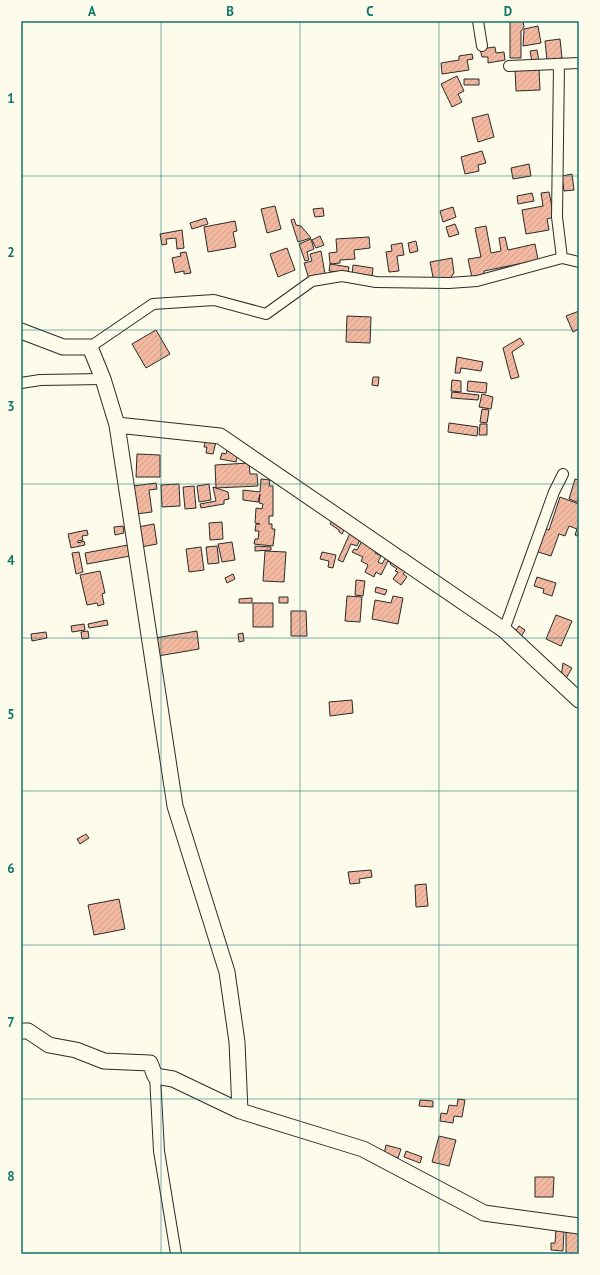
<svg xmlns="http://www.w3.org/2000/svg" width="600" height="1275" font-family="'PT Sans',sans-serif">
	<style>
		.building { fill: url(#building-hatch); stroke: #2b2b2b }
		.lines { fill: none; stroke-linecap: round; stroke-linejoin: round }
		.street-casing { stroke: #2b2b2b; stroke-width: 12 }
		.secondary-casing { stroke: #2b2b2b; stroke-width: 17 }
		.street { stroke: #fdfbea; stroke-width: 10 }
		.secondary { stroke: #fdfbea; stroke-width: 15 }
		.grid { fill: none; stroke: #0f766e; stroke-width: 1; stroke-opacity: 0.55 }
		.neatline { fill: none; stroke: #0f766e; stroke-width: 1.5 }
		.grid-label { font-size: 13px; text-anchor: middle; font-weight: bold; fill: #0f766e }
	</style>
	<defs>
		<pattern id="building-hatch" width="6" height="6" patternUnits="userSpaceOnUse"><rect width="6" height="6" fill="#f2b8a0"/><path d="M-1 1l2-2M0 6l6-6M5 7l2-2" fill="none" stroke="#d09e8a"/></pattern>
	</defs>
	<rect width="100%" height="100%" fill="#fdfbea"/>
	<path class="building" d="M510,21H523L524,27L521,31V58H510Z
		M538,26L541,43L523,46L524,29Z
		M560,39L562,58L547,60L545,41Z
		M495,47L496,53L504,52L505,60L488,63V57H482L480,49Z
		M537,50L539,61L532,62L530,51Z
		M472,54L473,59L467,60L469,70L442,74L441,63L459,60V56Z
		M515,68H539L540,90L516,91Z
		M457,76L464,91L458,94L462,102L452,107L441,84Z
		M464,79H479V85H464Z
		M488,114L494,137L478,142L472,118Z
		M482,151L486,163L478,165L479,171L465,174L461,157Z
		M529,164L531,176L513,179L511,168Z
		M572,174L574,190L564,191L562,176Z
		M549,192L554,217L547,219L549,230L526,234L522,210L543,206L541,193Z
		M532,193L534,201L518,204L517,196Z
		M275,206L281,229L267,233L261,209Z
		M453,207L456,217L443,222L440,211Z
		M323,208L324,216L315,217L313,209Z
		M206,218L208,224L192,229L190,223Z
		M294,219L296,225L301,226L311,238L298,242L291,220Z
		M235,221L237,231L233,232L236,247L208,252L204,227Z
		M455,224L459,234L449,237L446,227Z
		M486,226L491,253L501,251L499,238L505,237L508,250L535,244L538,260L484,271V274L472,278L468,259L481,257L475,228Z
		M182,230L184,248L177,249L176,238L166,239L167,244L162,245L160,234Z
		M320,236L324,245L316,248L312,240Z
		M369,237L370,248L354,250L355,259L340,260V263L330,264L329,253L337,252L336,239Z
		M311,239L314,249L307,252L309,260L305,261L299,244Z
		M416,241L418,251L410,253L408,243Z
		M402,243L404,255L397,256L399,271L389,272L386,252L392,251L391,245Z
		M287,248L295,270L278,277L270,254Z
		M321,251L325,274L309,279L304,263L312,261L310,254Z
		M186,252L191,273L184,274V271L175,273L172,258L181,256L180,253Z
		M452,258L454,273L449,280L433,277L430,262Z
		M330,264L349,267L348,273L329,271Z
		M353,265L373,268L372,278L352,275Z
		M579,311V329L573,332L566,316Z
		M347,316L371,317L370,343L346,342Z
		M156,330L170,354L146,368L132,344Z
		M520,338L524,344L512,352L519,377L511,379L503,348Z
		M457,357L483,362L481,371L461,368L460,373H455Z
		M373,377H379L378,386L372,385Z
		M452,380L461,381V392L451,391Z
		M468,381L487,383L486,393L467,391Z
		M452,392L479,395L478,400L451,398Z
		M482,394L493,397L491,409L479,407Z
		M482,409L489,410L487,423L480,422Z
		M449,423L478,427L477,436L448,432Z
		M480,424H487V435H479Z
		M206,439L216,442L213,454L206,453L207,447H204Z
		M227,450L238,453L236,462L220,459L222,453L226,454Z
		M137,454L160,455V477H136Z
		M249,463L250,474H257L258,486L216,488L215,465Z
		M261,479L270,480L269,486H273V516H269V524H272V529H275L273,546L254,544L255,539H258L259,531H255L256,524H260L255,523L256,508L262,509L263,504L259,503L260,494L258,502L243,500V490L260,492Z
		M575,479L579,480V495L577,502L569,499Z
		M156,483L157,489L149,490L152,512L136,514L133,486Z
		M179,484L180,506L162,507L161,485Z
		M209,484L211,500L199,502L197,486Z
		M194,486L196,508L185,509L183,487Z
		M213,487L228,492L229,499L224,500V504L201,508L200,504L216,501Z
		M560,497L579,504V532L577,536L575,535L577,529L569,526L565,536L559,534L551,556L535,551L543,527L549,530Z
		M333,519L346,526L342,534L339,532V530L330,524Z
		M222,522L223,539L210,540L209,523Z
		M154,524L157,544L141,547L138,527Z
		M123,526L124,533L115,535L114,527Z
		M87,530L88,535L82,536L83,540L78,541V543L84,541L85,545L71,548L68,534Z
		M350,533L361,538L357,546L351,544L343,562L338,560Z
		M363,539L378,547L375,553L381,556L378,562L382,564L386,557L394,558L391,563L388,561L381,575L376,572L374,577L365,572L368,565L361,561L363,557L352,552L354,549L357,550Z
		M232,542L235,560L222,562L218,544Z
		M128,545L130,556L87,564L85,553Z
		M217,546L219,563L208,564L206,547Z
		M255,546L271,547V550L255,551Z
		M201,547L204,570L189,572L186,549Z
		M265,551L286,552L284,582L263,581Z
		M79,552L83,572L76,574L72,553Z
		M322,552L336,555L333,568L328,567L329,561L320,559Z
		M393,561L408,568L403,574L407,577L401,585L393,579L398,572L395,571L397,569L390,564Z
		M100,571L105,593L102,594L104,604L98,606L97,603L87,605L80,575Z
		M233,574L235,579L227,583L225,578Z
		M537,577L556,583L552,596L543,593L544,589L534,586Z
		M356,580L365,581L363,596L355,595Z
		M376,587L387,590L385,595L375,592Z
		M347,596L362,597L360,622L345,621Z
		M393,596L403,598L398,624L372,619L375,600L391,603Z
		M279,597H288V603H279Z
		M252,598V603H239V599Z
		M253,603H273V627H253Z
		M291,611H306L307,636H291Z
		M556,615L572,621L561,646L546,639Z
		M107,620L108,625L89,628L88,624Z
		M84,624L85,630L72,632L71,626Z
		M519,626L525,630L519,640L512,636Z
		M88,631L89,638L82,639L81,632Z
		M197,631L199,649L158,656L155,638Z
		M46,632L47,638L32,641L31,634Z
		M243,633L244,641L239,642L238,634Z
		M563,663L572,668L565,680L561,677Z
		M352,700L353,713L330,716L329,702Z
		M86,834L89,838L80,844L77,839Z
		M371,870L372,877L359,879L360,883L350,884L348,872Z
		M426,884L428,906L416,907L415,885Z
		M119,899L125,929L94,935L88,905Z
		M458,1099L465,1100L462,1117L454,1116L453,1123L440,1121L441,1113L447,1114L449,1105L457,1106Z
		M420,1100L433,1101V1107L419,1106Z
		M439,1136L456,1140L449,1166L432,1162Z
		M386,1145L401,1149L398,1158L384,1154Z
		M406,1151L422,1157L420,1163L404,1157Z
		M535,1177H554L553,1197H535Z
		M556,1230H564L563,1251L551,1250V1243H555Z
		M566,1232H579V1254H566Z"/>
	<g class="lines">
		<g class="street-casing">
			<path id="street" d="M478,21L482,46
				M559,65L557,217L562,258
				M509,66L579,63
				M90,347L153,304L214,300L266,314L312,281L342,276L376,282L449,283L477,281L562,258L579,262
				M21,383L40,380L103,379
				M504,630L554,492L563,474
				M155,1076L159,1151L176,1254"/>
		</g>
		<g class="secondary-casing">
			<path id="secondary" d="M21,331L63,347H90L103,379L117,425L175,806L227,972L237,1042L240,1111
				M117,425L220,436L504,630L579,700
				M21,1031H28L49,1045L76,1050L104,1061L150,1063L155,1076L173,1079L240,1111L363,1149L484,1213L579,1226"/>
		</g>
		<use href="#street" class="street"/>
		<use href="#secondary" class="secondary"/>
	</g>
	<path class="grid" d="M161,21V1254M300,21V1254M439,21V1254M21,176H579M21,330H579M21,484H579M21,638H579M21,791H579M21,945H579M21,1099H579"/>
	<rect width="600" height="1275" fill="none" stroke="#fdfbea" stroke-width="44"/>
	<rect x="22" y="22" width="556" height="1231" class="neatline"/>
	<g class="grid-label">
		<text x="92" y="16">A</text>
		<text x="230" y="16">B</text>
		<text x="370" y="16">C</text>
		<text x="508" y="16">D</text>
		<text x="11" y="103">1</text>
		<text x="11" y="257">2</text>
		<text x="11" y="411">3</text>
		<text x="11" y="565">4</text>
		<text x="11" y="719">5</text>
		<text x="11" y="873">6</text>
		<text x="11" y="1027">7</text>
		<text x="11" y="1181">8</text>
	</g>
</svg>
